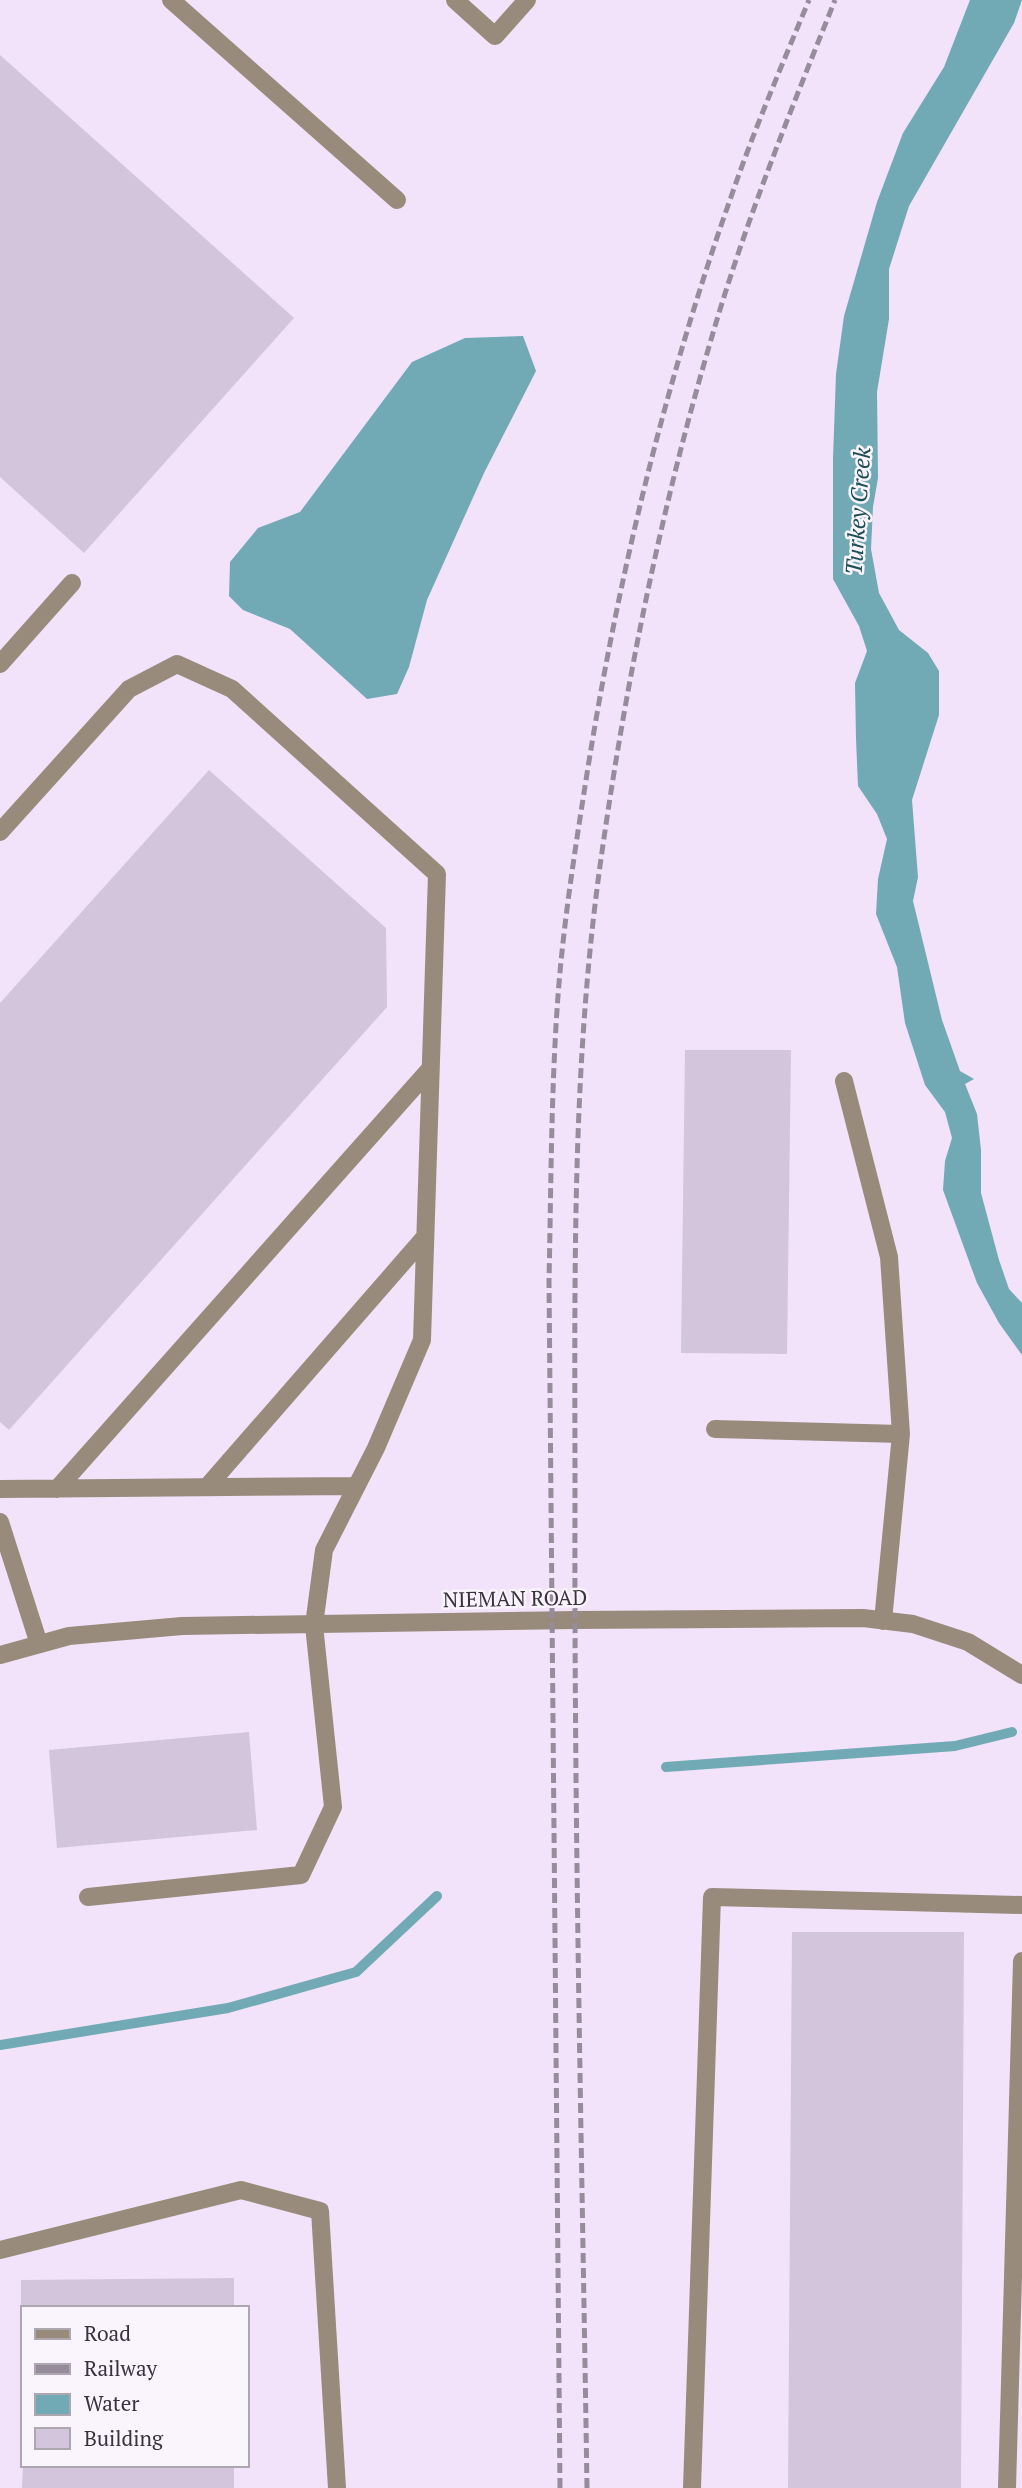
<svg xmlns="http://www.w3.org/2000/svg" width="1022" height="2488" font-family="'PT Serif',serif">
	<style>
		.water { fill: #71aab4 }
		.lines { fill: none; stroke-linecap: round; stroke-linejoin: round }
		.stream { stroke: #71aab4; stroke-width: 10 }
		.building { fill: #d3c5db }
		.minor { stroke: #998b7c; stroke-width: 18 }
		.rail { stroke: #978c9c; stroke-width: 5; stroke-dasharray: 10 5; stroke-linecap: butt }
		.labels { text-anchor: middle; stroke-width: 5; stroke-linejoin: round; paint-order: stroke }
		.street-label { font-size: 21px; fill: #39333c; stroke: #faf4fd }
		.water-label { font-size: 23px; font-style: italic; fill: #1d4f57; stroke: #faf4fd }
	</style>
	<rect width="100%" height="100%" fill="#f2e3fa"/>
	<path class="water" d="M970,0H1022L1014,23L909,206L889,269V319L877,392L878,478L873,507L871,549L879,593L899,630L928,653L939,671V715L912,800L918,877L913,901L942,1020L960,1071L974,1079L965,1084L977,1114L981,1150V1193L999,1260L1009,1289L1022,1303V1355L999,1323L977,1283L943,1190L945,1161L952,1138L945,1112L925,1085L905,1023L897,967L876,914L878,879L887,839L877,814L858,786L856,739L855,683L867,651L859,626L833,579V458L836,374L844,316L877,202L903,133L944,67Z
		M523,336L536,371L484,473L427,600L409,667L397,694L367,699L290,629L243,610L229,596L230,562L258,528L300,512L412,362L465,338Z"/>
	<g class="lines">
		<path class="stream" d="M666,1767L955,1746L1012,1732
			M0,2045L228,2008L356,1972L437,1896"/>
	</g>
	<path class="building" d="M0,55L294,318L84,553L0,477Z
		M209,770L386,928L387,1007L9,1430L0,1422V1003Z
		M685,1050H791L787,1354L681,1353Z
		M249,1732L257,1830L57,1848L49,1750Z
		M792,1932H964L961,2488H788Z
		M234,2278V2308H21V2280Z
		M23,2465H234V2488H22Z"/>
	<g class="lines">
		<path class="minor" d="M171,0L397,200
			M455,0L495,36L527,0
			M0,664L72,583
			M0,832L129,689L177,664L232,689L437,874L422,1340L376,1448L324,1550L314,1625L333,1807L301,1875L88,1897
			M844,1081L889,1257L901,1434L883,1621
			M715,1429L901,1434
			M207,1487L425,1237
			M0,1489L356,1486
			M57,1489L430,1069
			M0,1522L39,1644
			M0,1655L69,1636L182,1626L574,1620L863,1618L913,1624L968,1642L1022,1675
			M0,2250L241,2190L320,2211L337,2488
			M692,2488L712,1897L1022,1905
			M1007,2488L1022,1961"/>
		<path class="rail" d="M560,2488L549,1281C551,1191 551,1100 557,1010C562,933 574,856 586,780C617,582 664,386 731,197C754,130 782,65 809,0
			M587,2488C582,2158 574,1829 575,1499C575,1288 571,1076 600,866C625,686 661,508 713,333C746,220 791,110 835,0"/>
	</g>
	<g class="labels">
		<g class="street-label">
			<text transform="translate(515 1599) rotate(-1)" y="7">NIEMAN ROAD</text>
		</g>
		<g class="water-label">
			<text transform="translate(858 511) rotate(-86)" y="8">Turkey Creek</text>
		</g>
	</g>
	<rect x="21" y="2306" width="228" height="161" fill="#faf4fd" stroke="#ada7b0" stroke-width="2"/>
	<rect x="35" y="2329" width="35" height="10" fill="#998b7c" stroke="#ada7b0" stroke-width="2"/>
	<text x="84" y="2341" font-size="21" fill="#39333c">Road</text>
	<rect x="35" y="2364" width="35" height="10" fill="#978c9c" stroke="#ada7b0" stroke-width="2"/>
	<text x="84" y="2376" font-size="21" fill="#39333c">Railway</text>
	<rect x="35" y="2394" width="35" height="21" fill="#71aab4" stroke="#ada7b0" stroke-width="2"/>
	<text x="84" y="2411" font-size="21" fill="#39333c">Water</text>
	<rect x="35" y="2428" width="35" height="21" fill="#d3c5db" stroke="#ada7b0" stroke-width="2"/>
	<text x="84" y="2446" font-size="21" fill="#39333c">Building</text>
</svg>
